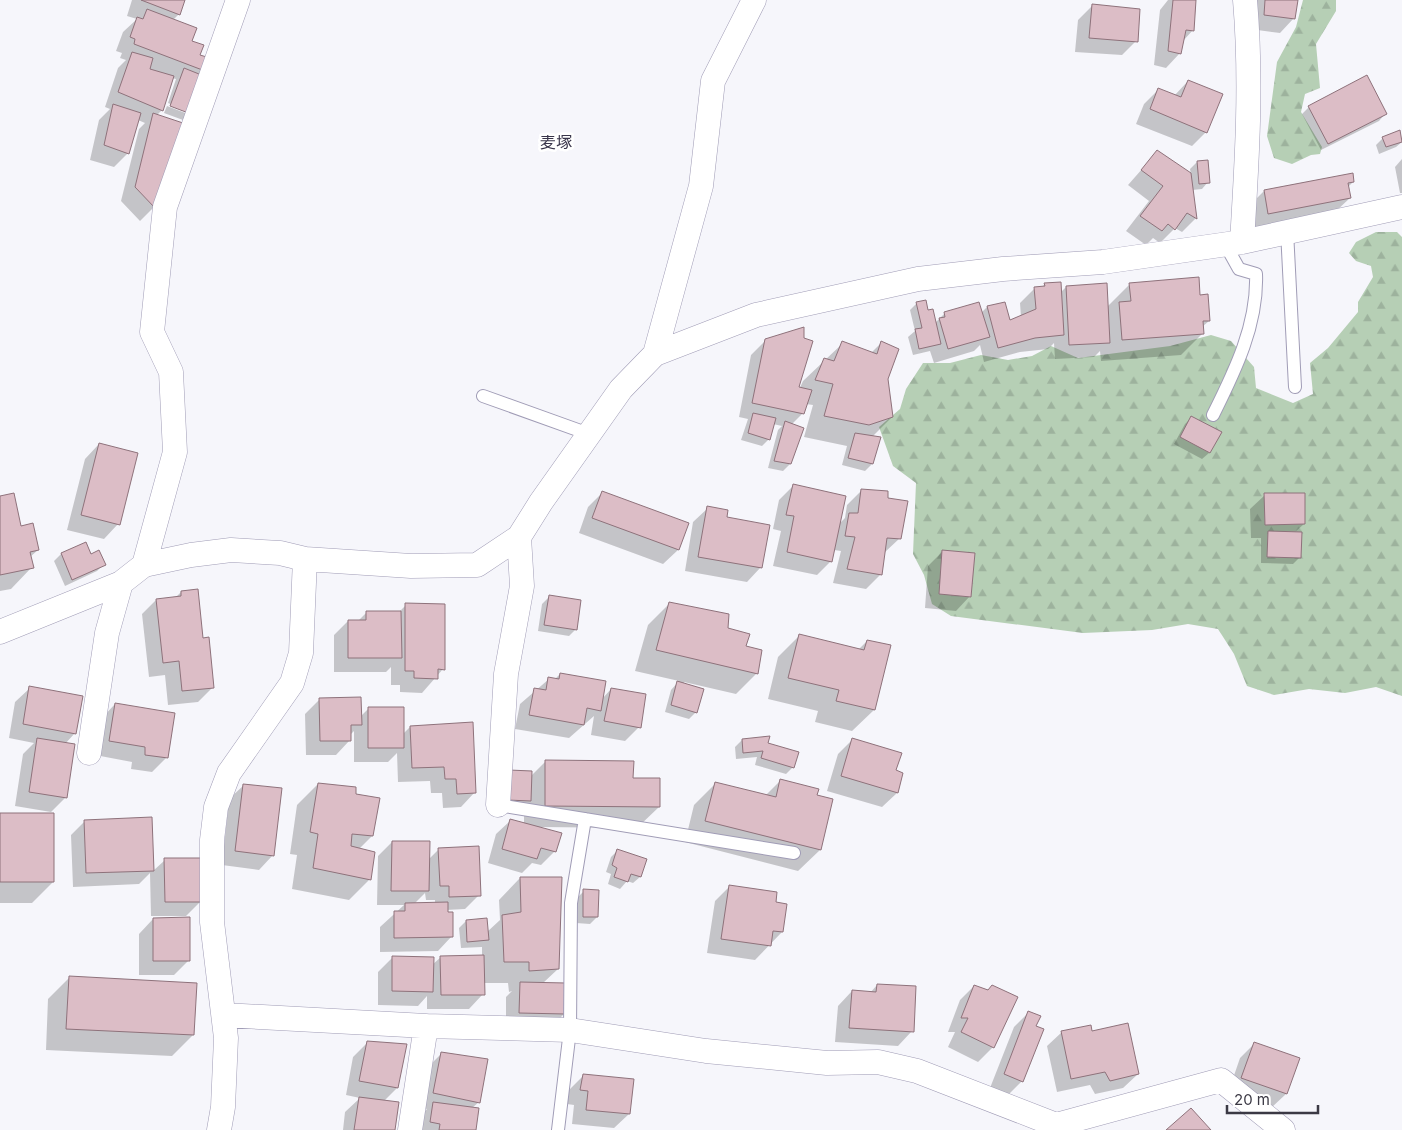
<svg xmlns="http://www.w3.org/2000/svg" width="1402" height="1130" font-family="Inter,'Noto Sans JP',sans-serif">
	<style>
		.forest { fill: url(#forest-firs) }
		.shadow { fill: #0003; fill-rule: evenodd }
		.building { fill: #dcbdc6; stroke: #8e727b }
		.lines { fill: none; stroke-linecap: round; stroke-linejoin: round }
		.service-casing { stroke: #a09cb6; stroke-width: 14 }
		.minor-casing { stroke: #a09cb6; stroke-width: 25 }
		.service { stroke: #fff; stroke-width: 12 }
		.minor { stroke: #fff; stroke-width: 24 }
		.labels { text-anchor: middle; stroke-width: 5; stroke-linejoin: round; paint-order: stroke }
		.quarter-label { font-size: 16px; fill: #38344a; stroke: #fff }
	</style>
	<defs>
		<pattern id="forest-firs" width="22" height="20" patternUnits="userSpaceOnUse" patternTransform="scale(1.25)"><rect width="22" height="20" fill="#b6cfb5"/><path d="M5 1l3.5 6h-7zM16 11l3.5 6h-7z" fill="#9db29d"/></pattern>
	</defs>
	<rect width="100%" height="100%" fill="#f6f6fb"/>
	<path class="forest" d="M1303,0H1336V11L1316,44L1320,88L1305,94L1301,112L1322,147L1320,154L1311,155L1292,164L1274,158L1267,136L1277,62L1296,27Z
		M1376,232H1397L1402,237V696L1376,687L1345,693L1309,689L1274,695L1247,686L1234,654L1218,629L1188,624L1152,630L1083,633L951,616L932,604L924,575L913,554L916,483L893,466L879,427L900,409L906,389L923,363H950L981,355L1008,360L1032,356L1051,346L1078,358L1170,346L1211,335L1231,341L1254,367L1256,388L1293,403L1313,394L1310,363L1328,348L1358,312V302L1373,277L1371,266L1356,261L1349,253L1356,242Z"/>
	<path class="shadow" d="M132,0H183L179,14L173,20L196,29L191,42L202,46L199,56L208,59L204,70L199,75L202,76L190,113L183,120L164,113L167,106L188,114V111L168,103L176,79L172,78L162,110L156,116L181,124L154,207L140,221L121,201L139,129L145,123L138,120L128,153L114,167L90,160L99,120L110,109L105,107L118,68L126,60L120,58L122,53L116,51L123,32L137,19L127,16Z
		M1168,0H1195L1193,30L1183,41L1180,53L1166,68L1154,65L1160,10Z
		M1253,0H1296L1294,18L1280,33L1250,29Z
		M1092,6L1136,41L1122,55L1075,52L1078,20Z
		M1188,81L1206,132L1192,146L1136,124L1144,104L1159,89L1174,96Z
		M1309,107L1385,114L1379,121L1321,150L1302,114Z
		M1400,132L1402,142L1396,147L1379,154L1376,145L1383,138Z
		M1157,152L1191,175L1190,169L1197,162L1208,182L1202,189L1192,190L1196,218L1182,232L1175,228L1160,243L1153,238L1146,245L1126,231L1149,201L1128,185Z
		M1402,159V193H1400L1395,167Z
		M1353,182L1348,187L1350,198L1335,212L1254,228L1250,205L1264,191Z
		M1045,284L1060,293L1066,287L1107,307L1130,284L1199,296L1209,321L1202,327L1203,333L1181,355L1101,361L1100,351L1094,357L1055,359L1054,343L1048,349L1020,352L984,362L980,345L974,351L934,363L930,351L913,355L908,337L915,331L910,310L917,303L927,311L935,323L945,313H981L987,307L1010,322L1021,317L1020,303L1034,289L1041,288Z
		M766,340L798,392L803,381L843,343L871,353L881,343L892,417L872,437L879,438L872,464L865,471L842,465L847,446L804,437L813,405L806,404L803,413L791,425L802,429L790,464L783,471L768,468L778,430L782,426L773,424L769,439L762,446L741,440L748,419L739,417L751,355Z
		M1192,417L1209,453L1202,459L1174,444L1185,424Z
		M99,444L118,524L104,539L67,530L85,459Z
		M793,486L839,524L845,518L847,505L861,491L886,499L900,538L884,553L881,574L866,589L833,583L841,551L834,550L831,561L817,575L773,566L781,531L773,529L779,500Z
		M602,493L687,524L678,550L663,564L579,533L588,507Z
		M1265,495L1304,524L1294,533L1300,557L1293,564L1261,563V538H1251L1250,509Z
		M0,497L38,550L30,557L32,567L11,589L0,591Z
		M708,508L726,518L761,567L747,582L685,571L693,522Z
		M85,544L90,555L104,564L97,571L65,586L54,561L61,554Z
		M942,552L970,596L956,611L925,608L928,566Z
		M181,592L202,639L213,687L198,702L168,705L165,675L149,677L142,614L156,600L175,598Z
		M549,597L576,629L569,636L538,631L542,604Z
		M669,604L727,629L745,647L757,673L736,694L684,682L696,712L689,719L665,712L671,690L679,681L635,671L648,625Z
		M406,605L443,669L422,693L400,692V685H391V667L386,672H334V635L348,621H358L367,612H399Z
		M799,636L858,650L867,641L874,710L852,731L815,722L818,711L768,699L778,657Z
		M560,674L602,699L611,689L639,727L625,741L591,735L594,716L569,738L515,729L520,704L549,679H555Z
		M30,688L75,733L65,744L66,797L51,812L15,806L23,754L34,743L9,738L15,702Z
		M320,699L360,717L369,708L402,735L410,727L475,792L461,807L443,808L442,793H431L430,781L398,782L397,753L388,762H354V731L350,735V740L336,755H306L305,714Z
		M115,704L166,758L152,772L131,769L132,762L95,755L101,719Z
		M853,739L895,771L902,774L897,793L882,807L827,791L838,754Z
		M742,740L766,744L793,767L786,774L755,765L757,757L736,759L735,747Z
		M546,761L632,779L659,807L637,828L539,827L555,851L541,865L532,863L522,873L488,863L496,834L511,820L524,824V808L501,806Z
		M781,780L820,850L798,871L685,842L694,805L716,783L765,796Z
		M318,784L355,795L372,836L359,849L370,879L349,900L292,889L297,855L290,854L297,805Z
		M244,785L273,855L259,870L222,865L229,799Z
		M0,814L53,882L32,903H0Z
		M151,818L153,871L165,860L201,901L186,916H151L150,873L139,884L73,887L71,835L85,821Z
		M392,842L428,860L439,849L479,895L465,909L446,910L452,936L438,951L380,952V927L404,905H377L378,856ZM425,893L426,900H435V904H414Z
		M618,850L640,877L633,883L627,881L620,889L608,884L611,874L606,872L611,857Z
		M520,878L558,969L543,983L564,1014L550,1028L506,1027V997L512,991L509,992L508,983H483V994L469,1009H427V996L418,1006L378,1005V972L393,957L432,965L441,957L482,956V947L461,948L459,928L466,921L487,932L500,920L499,900Z
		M729,887L782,932L755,960L707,953L715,901Z
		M584,891L597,917L590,924L576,923L577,898Z
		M153,919L189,960L174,975H139V934Z
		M69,978L193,1035L172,1056L46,1050L48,999Z
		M877,985L912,1031L898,1046L835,1042L838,1006L852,991L870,993Z
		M974,986L1016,997L993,1047L978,1062L948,1047L955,1032H948L960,1000Z
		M1029,1012L1034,1027L1022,1081L1008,1095L990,1088L1014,1027Z
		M1062,1032L1138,1074L1123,1088L1095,1094L1090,1085L1057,1092L1047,1046Z
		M368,1042L397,1088L384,1101L394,1130H343L345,1112L360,1098L346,1095L353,1057Z
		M1254,1044L1298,1059L1286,1094L1271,1108L1228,1093L1240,1058Z
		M441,1054L479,1102L472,1108L475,1130H417L419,1117L427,1109L419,1108L427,1068Z
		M584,1075L629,1114L614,1128L572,1124L574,1105L567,1104L569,1090Z"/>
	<path class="building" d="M141,0H185L180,15Z
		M1173,0H1196L1194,31L1186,30L1181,54L1168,51Z
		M1265,0H1298L1295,19L1264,15Z
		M1092,4L1140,9L1138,42L1089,38Z
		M147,9L197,28L192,41L204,45L200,55L210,58L205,71L134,44L135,39L130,37L137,17L143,19Z
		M132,52L153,58L150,69L174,76L163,111L118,92Z
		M184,68L204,76L191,114L170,106Z
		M1367,75L1387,114L1328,144L1308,106Z
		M1188,80L1223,94L1207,133L1150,109L1158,88L1181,97Z
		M113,104L141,113L129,154L104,145Z
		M153,113L183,123L155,208L135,187Z
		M1400,130L1402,142L1386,147L1382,137Z
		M1157,150L1191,173L1197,219L1187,213L1175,230L1168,224L1162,231L1140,216L1163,186L1141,170Z
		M1208,160L1210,183L1199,184L1197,161Z
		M1353,173L1354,182L1348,183L1351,198L1268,214L1264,190Z
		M1199,277L1200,295L1208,294L1210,321H1203L1204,334L1122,340L1119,302L1131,301L1129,283Z
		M1061,282L1064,335L1035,338L998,348L987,306L1005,302L1010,320L1036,309L1034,287L1045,286L1044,283Z
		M1107,283L1110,343L1069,345L1066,286Z
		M926,300L928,310L933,309L941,344L919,349L915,329L922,328L916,302Z
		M979,302L990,337L948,349L939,318L945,317L944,312Z
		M804,327V338L813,341L799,387L812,390L804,414L752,403L765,339Z
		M842,341L877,354L881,341L899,349L888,379L893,417L869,425L824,416L833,384L815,380L824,358L834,361Z
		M753,413L776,418L770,440L748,433Z
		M1191,416L1222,432L1210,453L1180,437Z
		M785,421L804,428L791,464L774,461Z
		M855,433L881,437L873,464L848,458Z
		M99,443L138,453L120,525L81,515Z
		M793,484L846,496L832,562L787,552L794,516L786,515Z
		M861,489L888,491V498L908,501L901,539L887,538L882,575L847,569L855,537L845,536L849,513H858Z
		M602,491L689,523L679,550L592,518Z
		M14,493L21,526L33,523L39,550L30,552L34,568L0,575V496Z
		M1264,493H1305V524L1265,525Z
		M707,506L728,510L727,517L770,525L762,568L698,557Z
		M1268,531L1302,532L1301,558L1267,557Z
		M86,542L91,554L99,550L106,565L72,580L61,553Z
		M942,550L975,553L971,597L939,594Z
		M198,589L203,638L209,637L214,688L182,691L179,661L163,663L156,599L181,596V591Z
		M549,595L581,600L577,630L544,625Z
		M669,602L729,614L728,628L750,634L746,646L762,650L758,674L656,650Z
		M405,603L445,604V670L438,669V679L414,678V671H405Z
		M366,611H401L402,658H348V620H366Z
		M799,634L864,650L867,640L891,645L875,710L836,701L839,690L788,678Z
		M560,673L606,681L601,711L587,708L584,725L529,715L534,688L546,690L548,677L559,679Z
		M677,681L704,689L697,713L671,705Z
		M29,686L83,696L76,734L23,724Z
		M611,688L646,694L641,728L604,721Z
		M361,697L362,725H351V741H320L319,698Z
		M115,703L175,713L168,758L145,755V747L109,741Z
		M368,707H404V748H368Z
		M473,722L476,793L457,794L456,779H445L444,767L412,768L410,726Z
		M770,736L768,743L799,752L794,768L761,758L763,751L743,753L742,739Z
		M37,738L75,744L67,798L29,792Z
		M852,738L902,753L896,770L903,773L898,793L841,776Z
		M545,760L634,761L633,778H660V807L545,806Z
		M509,770L532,771L531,801L507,800Z
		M780,779L819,789L817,795L833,799L821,850L705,821L715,782L776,797Z
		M318,783L356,787V794L380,798L373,836L352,834L351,846L375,852L371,880L313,868L318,834L310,832Z
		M243,784L282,788L274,856L235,851Z
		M0,813H54V882H0Z
		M152,817L154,871L86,873L84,820Z
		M510,819L562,833L556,852L541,848L537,859L502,849Z
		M392,841H430L429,891H391Z
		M479,846L481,896L449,897V886H440L438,848Z
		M617,849L647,859L641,877L631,874L628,882L614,877L617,868L612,865Z
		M164,858H201L202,902H165Z
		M520,877H562L559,969L529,971V962H504L502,915L521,912Z
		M729,885L777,892L776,902L787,904L783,932L773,931L771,946L721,939Z
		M583,889L599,890L598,917H583Z
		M448,902V912H453V937L394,938V911H405V903Z
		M190,917V961H153V918Z
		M487,918L489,940L467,942L466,920Z
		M484,955L485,995H441L440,956Z
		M392,956L434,957L433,992L392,991Z
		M69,976L197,983L194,1035L66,1029Z
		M520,982L566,983L565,1014L519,1013Z
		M877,984L916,986L914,1032L849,1028L852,990L876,992Z
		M974,985L988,990L992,985L1018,997L994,1048L961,1032L968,1018H961Z
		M1028,1011L1041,1016L1036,1026L1044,1029L1023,1082L1004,1074Z
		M1128,1023L1139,1074L1110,1081L1105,1072L1071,1079L1061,1031L1091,1025L1092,1031Z
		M367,1041L407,1044L398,1088L359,1081Z
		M1254,1042L1300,1058L1287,1094L1241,1078Z
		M441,1052L488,1059L480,1103L433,1093Z
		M583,1074L634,1079L630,1114L586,1110L588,1091L580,1090Z
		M359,1097L399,1102L395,1130H354Z
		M433,1102L479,1108L476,1130H439L440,1124L430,1122Z
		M1191,1108L1211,1130H1166Z"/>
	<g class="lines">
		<g class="service-casing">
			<path id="service" d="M1287,231L1295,387
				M483,396L589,434
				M1213,415C1235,371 1258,324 1256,274L1239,269L1225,244
				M498,805L794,853
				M558,1130L570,1030L571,903L585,819"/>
		</g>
		<g class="minor-casing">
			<path id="minor" d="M1242,242C1247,161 1252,81 1245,0
				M655,354L701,186L713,81L754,0
				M144,565L175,452L171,372L152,332L165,207L238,0
				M0,632L121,583L144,565L191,555L231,550L280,553L305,559L411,566L477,565L519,537L541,502L621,389L655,354L756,315L918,279L1003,269L1103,262L1242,242L1402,207
				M89,753L107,633L121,583
				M498,805L506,674L522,586L519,537
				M224,1015L426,1026L410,1130
				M426,1026L570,1030L706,1051L827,1063L878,1062L917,1071L1056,1125L1221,1080L1283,1130
				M219,1130L223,1107L226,1038L212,922V840L216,807L229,773L292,683L301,653L305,559"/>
		</g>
		<use href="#service" class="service"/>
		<use href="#minor" class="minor"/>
	</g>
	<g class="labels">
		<g class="quarter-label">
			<text x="556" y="148">麦塚</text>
		</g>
	</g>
	<path d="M1227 1105v8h91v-8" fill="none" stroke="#3b3944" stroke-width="2.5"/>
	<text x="1234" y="1105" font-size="15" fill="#3b3944" stroke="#ffffff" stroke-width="4" paint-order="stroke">20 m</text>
</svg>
